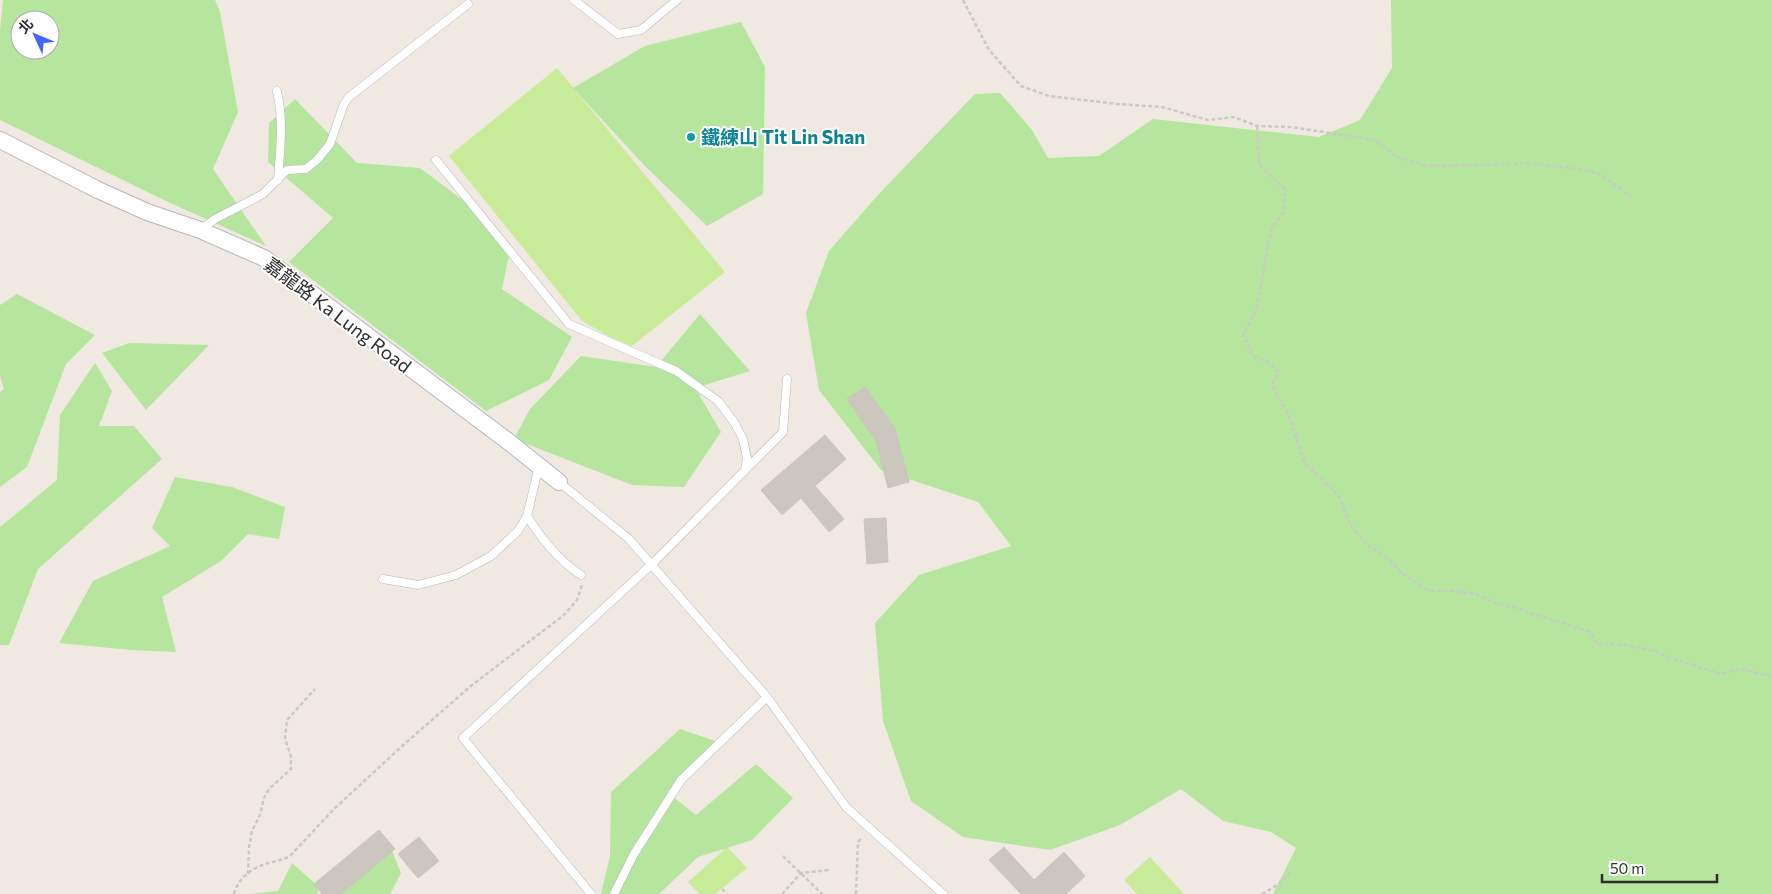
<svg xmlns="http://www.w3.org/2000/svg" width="1772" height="894" font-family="Commissioner,'Noto Sans TC',sans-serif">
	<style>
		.green { fill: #b6e59e; fill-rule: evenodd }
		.pitch { fill: #c9ec9a }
		.building { fill: #cbc7bf; stroke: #cbc5ba }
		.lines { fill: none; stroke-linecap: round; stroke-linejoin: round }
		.lane-casing { stroke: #b4b7c1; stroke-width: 9 }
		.street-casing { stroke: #b4b7c1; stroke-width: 18 }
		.path { stroke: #c9c9c9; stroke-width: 2.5; stroke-dasharray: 4 2.5; stroke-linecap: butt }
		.lane { stroke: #fff; stroke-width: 8 }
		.street { stroke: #fff; stroke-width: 16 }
		.culture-dot { fill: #0f9aa8; stroke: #fff; stroke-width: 2 }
		.labels { text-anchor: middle; stroke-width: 4; stroke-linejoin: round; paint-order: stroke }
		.culture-label { font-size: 19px; font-weight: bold; fill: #0d838f; stroke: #fff; text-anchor: start }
		.street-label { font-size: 19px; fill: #2e2e2e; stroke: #fff }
	</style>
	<rect width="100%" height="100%" fill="#efe9e1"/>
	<path class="green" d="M3,0H215L220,12L238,112L213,169L266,246L166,201L0,120V31ZM20,20H50V50H20Z
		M1391,0H1772V894H1273L1296,848L1271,832L1223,821L1181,789L1120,825L1050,850L963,837L911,801L883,721L875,623L919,575L1011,546L978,502L881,470L819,390L806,313L829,251L877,196L975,94L1000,93L1032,130L1048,158L1099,156L1153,119L1319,137L1360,120L1392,68Z
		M741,22L765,67L763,194L707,226L645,166L573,88L645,46Z
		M295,99L357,163L420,168L464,201L511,245L502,289L572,337L549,380L486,411L289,262L333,218L268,162L269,123Z
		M17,294L95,335L66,364L27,467L0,487V392L4,389L0,376V305Z
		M700,314L750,371L695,388L721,432L684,487L632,485L514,439L530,409L581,356L656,367Z
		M129,343L209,345L146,410L102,353Z
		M95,363L112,391L99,426H134L162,459L38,569L9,645H0V527L57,480L60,415Z
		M175,477L232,487L285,507L279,539L248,534L221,561L162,597L176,652L131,650L59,643L93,581L170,546L152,528Z
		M680,729L715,741L667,792L696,815L756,764L793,798L752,840L698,857L659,894H601L610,856L611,792Z
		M392,851L401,873L390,894H338Z
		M292,863L319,887L317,894H250L278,891Z"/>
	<path class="pitch" d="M557,68L725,272L632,346L612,338L582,321L449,156Z
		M727,847L747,868L715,894H700L688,882Z
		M1150,857L1184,894H1137L1124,880Z"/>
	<path class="building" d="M865,387L895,429L909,482L888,488L876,441L847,399Z
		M825,435L846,459L815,486L844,519L829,532L801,498L782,515L761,490Z
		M886,518L888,562L867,564L864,519Z
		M379,830L395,849L341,894H322L314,884Z
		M419,837L439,861L418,878L398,854Z
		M1004,847L1034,880L1064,852L1085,876L1066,894H1021L989,860Z"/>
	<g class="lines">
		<g class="lane-casing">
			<path id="lane" d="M574,0L618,34L641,30L677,0
				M277,91C284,120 280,151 278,180
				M436,160L569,324L676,371L718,401L734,422L743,439L747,458L745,471
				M200,230L215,219L263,194L287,170L306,169L318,159L330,144L344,104L349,97L468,4
				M559,482L629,539L767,697L846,807L943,894
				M527,516C542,539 557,559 581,575
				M383,579L418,585L456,575L491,556L518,531L527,516L539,466
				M591,894L463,738L652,564L783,432L787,379
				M614,894L634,854L681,780L767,697"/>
		</g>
		<g class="street-casing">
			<path id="street" d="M0,140L98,190L147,212L200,230L264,258L509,442L559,482"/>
		</g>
		<path class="path" d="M963,0L989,50L1021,86L1049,96L1117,104L1162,107L1208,120L1234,117L1257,126L1291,127L1375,140L1397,157L1428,166L1482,165L1527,163L1579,169L1600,174L1631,197
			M1257,126L1259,165L1285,189L1284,212L1271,229L1256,311L1243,335L1253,356L1269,363L1278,371L1273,382L1274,390L1288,413L1305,463L1339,496L1351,526L1367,544L1389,559L1403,574L1429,591H1455L1476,594L1497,604L1518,608L1530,613L1591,632L1596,644L1628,645L1654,651L1670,658L1721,674L1740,669L1772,676
			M783,856L822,894
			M248,874L249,847L252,831L260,815L264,798L269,789L291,769V757L285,738L287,720L315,689
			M722,889L727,894
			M234,894C237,881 248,871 260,866C270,861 280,862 290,856L334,809L401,747L472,685L564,615L577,600L582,585
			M782,894L801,873L829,870
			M856,894L858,842L862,837
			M1262,894L1279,884L1292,870"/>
		<use href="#lane" class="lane"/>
		<use href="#street" class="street"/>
	</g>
	<circle class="culture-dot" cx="691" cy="137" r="5"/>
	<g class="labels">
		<g class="culture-label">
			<text x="701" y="144">鐵練山 Tit Lin Shan</text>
		</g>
		<g class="street-label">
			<text transform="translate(338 315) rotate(37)" y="7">嘉龍路 Ka Lung Road</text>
		</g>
	</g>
	<g transform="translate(35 35) rotate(314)"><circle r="24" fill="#ffffff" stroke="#ababab"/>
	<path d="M0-4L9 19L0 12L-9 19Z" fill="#4264fb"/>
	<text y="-8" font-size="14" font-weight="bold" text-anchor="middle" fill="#2e2e2e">北</text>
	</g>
	<path d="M1602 874v8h115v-8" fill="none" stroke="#2e2e2e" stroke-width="2.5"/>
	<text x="1610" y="874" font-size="15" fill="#2e2e2e" stroke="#ffffff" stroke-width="4" paint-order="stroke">50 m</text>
</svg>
